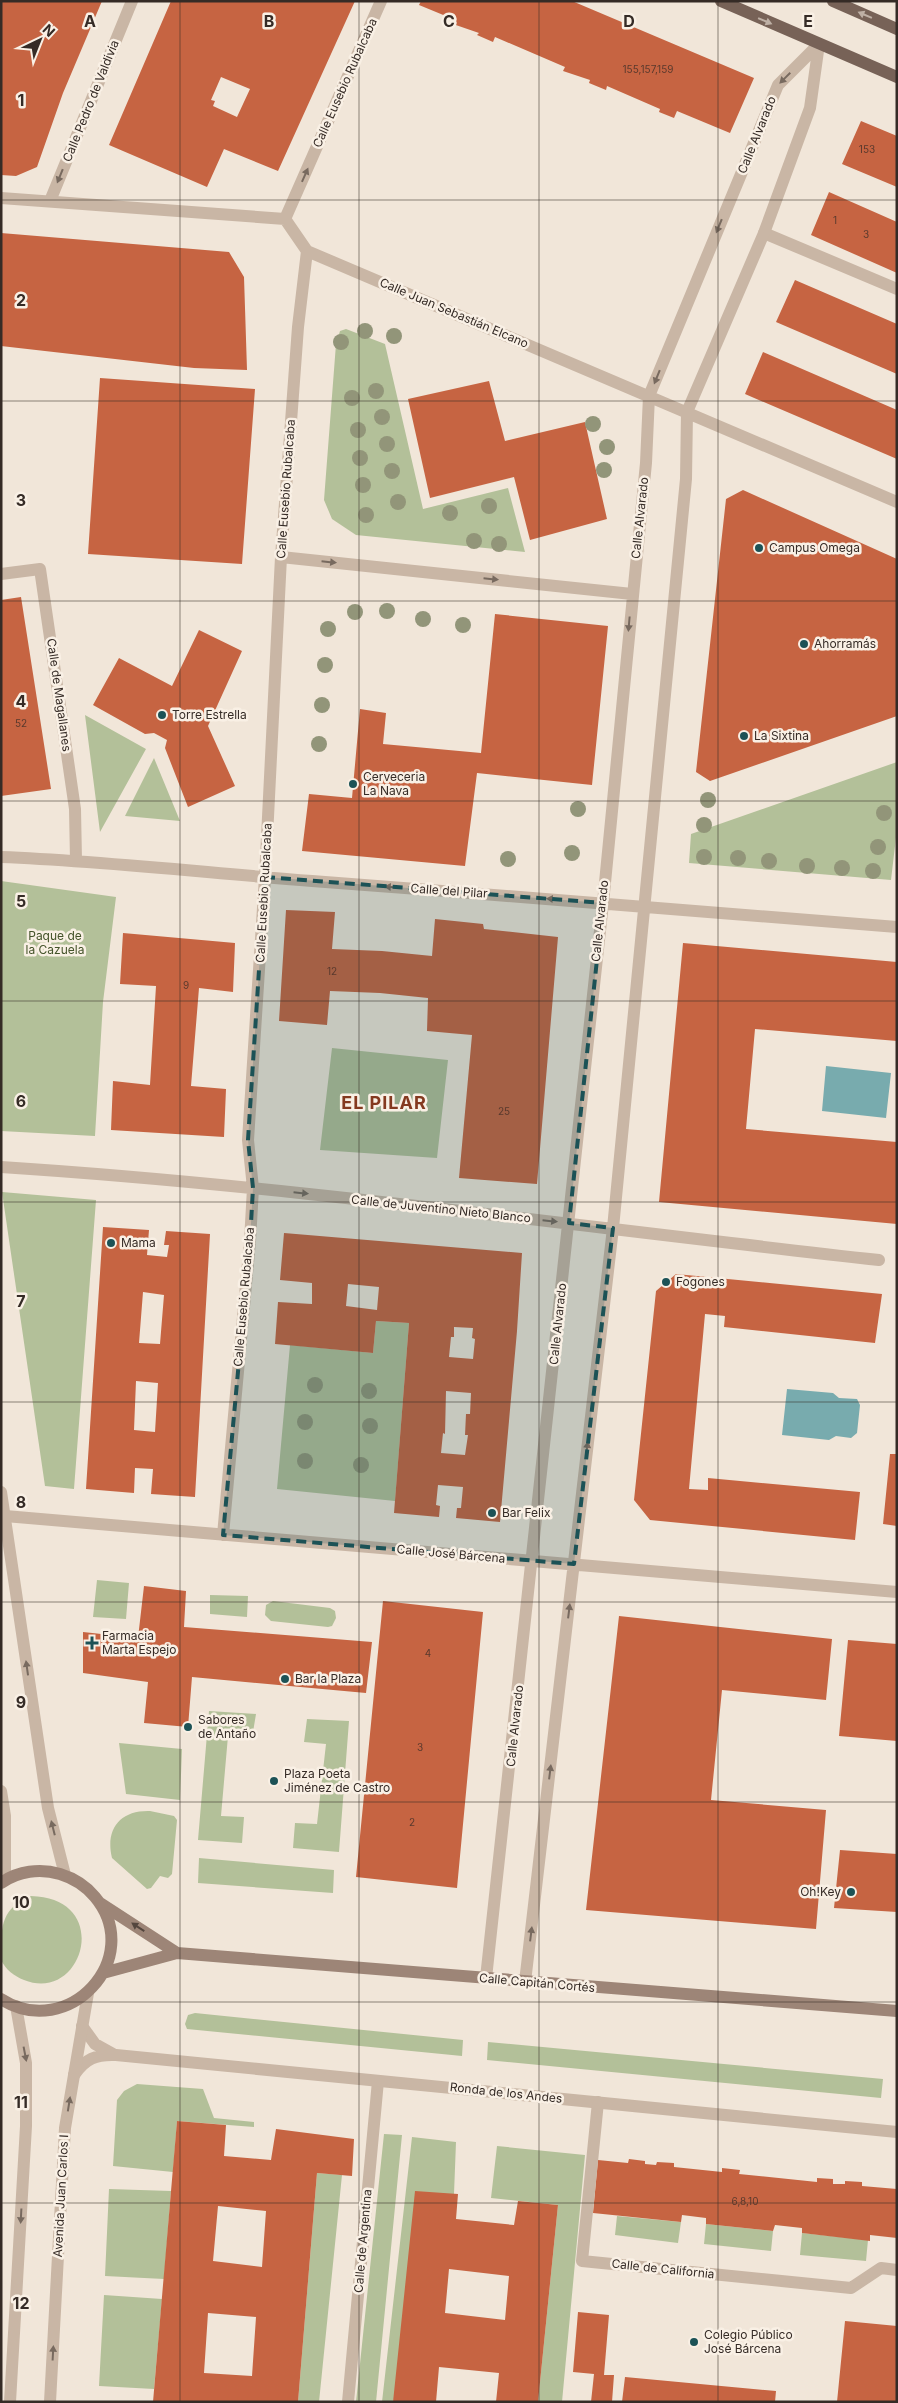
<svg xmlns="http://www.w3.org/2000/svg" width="898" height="2403" font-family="Inter,sans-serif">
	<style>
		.green { fill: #b3c099 }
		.water { fill: #78abae }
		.building { fill: #c66442; fill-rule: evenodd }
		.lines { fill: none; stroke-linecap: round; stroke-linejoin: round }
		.pedestrian { stroke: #c9b6a5; stroke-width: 12 }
		.minor { stroke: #c9b6a5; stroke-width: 12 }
		.tertiary { stroke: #c9b6a5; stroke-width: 12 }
		.secondary { stroke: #9d8577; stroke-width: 12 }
		.primary { stroke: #776257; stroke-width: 12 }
		.tree { fill: #929579 }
		.oneway { fill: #beb0a5 }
		.oneway2 { fill: #786a5f }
		.oneway3 { fill: #54463e }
		.marked { fill: #1c5256; fill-opacity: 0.2; stroke: #1c5256; stroke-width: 4; stroke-dasharray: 10 6; stroke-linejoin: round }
		.grid { fill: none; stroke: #352b26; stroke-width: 1; stroke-opacity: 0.55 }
		.poi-dot { fill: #1c5256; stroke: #f9f0e5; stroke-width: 2 }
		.labels { text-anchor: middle; stroke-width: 5; stroke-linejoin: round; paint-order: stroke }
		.number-label { font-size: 10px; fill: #59392d }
		.street-label { font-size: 12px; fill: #352b26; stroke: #f9f0e5 }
		.poi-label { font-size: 12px; fill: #352b26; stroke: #f9f0e5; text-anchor: start }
		.park-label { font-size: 12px; fill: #44532a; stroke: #f9f0e5 }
		.district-label { font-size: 18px; font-weight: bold; letter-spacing: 1px; fill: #84391f; stroke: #f9f0e5 }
		.grid-label { font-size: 16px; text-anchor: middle; font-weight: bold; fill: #352b26; stroke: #f9f0e5; stroke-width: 5; stroke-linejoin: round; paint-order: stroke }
	</style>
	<rect width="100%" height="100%" fill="#f1e6d9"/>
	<path class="green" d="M346,329L385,344L423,509L508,488L525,552L356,535L332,519L324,500L336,344L340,331Z
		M85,715L146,749L100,832Z
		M154,758L180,821L125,816Z
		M897,762V829L891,880L689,863L691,834Z
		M1,881L116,897L103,1002L95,1136L1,1131Z
		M332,1048L448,1060L437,1158L320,1150Z
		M2,1192L96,1200L74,1489L45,1486Z
		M376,1321L409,1323L395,1501L277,1489L290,1345L373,1353Z
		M97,1580L129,1583L126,1619L93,1617Z
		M210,1595L248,1596L247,1617L210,1614Z
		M273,1601L330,1608L335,1611L336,1618L332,1626L328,1627L271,1621L265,1615L266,1605Z
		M209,1711L256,1714L252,1738L228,1736L221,1816L244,1817L242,1843L198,1840Z
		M307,1719L349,1721L339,1852L293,1848L295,1823L317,1824L326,1744L304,1742Z
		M119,1743L182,1749L180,1800L126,1794Z
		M150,1811L174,1816L177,1820L172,1874L168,1878L160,1876L151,1888L147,1889L112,1858C105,1829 120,1810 150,1811Z
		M199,1858L334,1870L333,1893L198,1883Z
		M31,1896C114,1898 83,2004 24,1980C14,1976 6,1970 1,1960C1,1927 0,1909 31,1896Z
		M195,2013L463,2040L462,2056L187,2029L185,2024L188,2015Z
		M488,2042L883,2079L881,2098L487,2060Z
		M137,2084L203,2089L214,2118L254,2122V2127L177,2121L173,2172L113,2166L117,2100L124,2091Z
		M384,2134L402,2135L376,2402H356Z
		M412,2137L456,2142L454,2194L393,2402H382Z
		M497,2146L585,2155L562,2402H538L558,2205L491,2198Z
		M317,2173L342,2175L319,2402H298Z
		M109,2189L171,2191L164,2279L105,2276Z
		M617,2216L681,2222L678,2243L615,2235Z
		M706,2224L773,2231L771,2251L704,2244Z
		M802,2233L868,2240L866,2261L800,2255Z
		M104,2295L162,2299L154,2389L99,2386Z"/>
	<path class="water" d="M826,1066L891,1073L886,1118L822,1111Z
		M787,1389L833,1393L839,1398L857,1399L860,1405L857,1433L851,1438L836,1436L829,1440L782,1435Z"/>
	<path class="building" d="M1,1H102L63,93L37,167L16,176L1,175Z
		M171,1H355L278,171L224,149L207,187L109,145ZM221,77L250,89L237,117L213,106L215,101L211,100Z
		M421,1H572L754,78L730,133L677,111L674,118L659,112L660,109L607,86L606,90L589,83L590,80L563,71L565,67L495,37L493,42L477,35L479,33L450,23L453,19L419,5Z
		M861,121L897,136V187L842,164Z
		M829,192L897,222V273L811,235Z
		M1,233L229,252L244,277L247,370L194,368L1,346Z
		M795,280L897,324V374L776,322Z
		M763,352L897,410V459L745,394Z
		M100,378L255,389L242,564L88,554Z
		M489,381L505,441L585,422L607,519L530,540L514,477L430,498L408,399Z
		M743,490L897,559V716L710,781L696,772L726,499Z
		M21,597L51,789L1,796V600Z
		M495,614L608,626L592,785L477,773L465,866L302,851L309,794L352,798L360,709L386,713L383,744L481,753Z
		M199,630L242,651L208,726L235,786L188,807L165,748L167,740L154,733L145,734L93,705L119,658L172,686Z
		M286,910L335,912L332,949L382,951L432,956L435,919L483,924L484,929L558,937L537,1184L459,1178L472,1035L427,1031L428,998L380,993L330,991L327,1025L279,1021Z
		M123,933L235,943L233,992L199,988L191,1086L226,1089L224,1137L111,1130L113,1081L150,1085L156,986L120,984Z
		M683,943L897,962V1041L755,1029L746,1129L897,1142V1224L659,1202Z
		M103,1227L149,1230L147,1255L167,1257L169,1245H164L166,1231L210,1234L195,1497L151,1494L153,1469L135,1468L134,1493L86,1489ZM143,1292L164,1295L160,1344L139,1343ZM136,1381L158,1383L155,1432L134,1430Z
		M284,1233L522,1253L517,1331L500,1522L456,1518L457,1508H461L463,1487L438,1485L436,1505L440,1506L439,1517L394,1513L409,1323L376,1321L373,1353L275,1344L278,1302L312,1304V1283L280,1280ZM348,1284L379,1287L377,1310L346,1306ZM454,1327L473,1328L472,1338L475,1339L473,1359L449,1357L451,1337H454ZM446,1391L471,1393L470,1414H466L465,1435H468L465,1455L441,1453L443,1433L445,1434Z
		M676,1274L882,1294L875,1343L724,1327L725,1316L705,1314L689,1489L708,1490V1478L860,1492L855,1540L650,1520L634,1500L656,1291Z
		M890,1454H897V1526L883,1524Z
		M144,1586L186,1591L184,1627L372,1642L366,1693L192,1677L188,1727L144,1723L148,1682L83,1673V1632L138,1638Z
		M383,1601L483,1612L457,1888L356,1877Z
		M619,1616L832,1639L826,1700L722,1690L711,1800L826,1810L816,1929L586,1910Z
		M848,1640L897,1644V1741L839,1736Z
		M840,1850L897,1854V1912L834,1908Z
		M177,2121L226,2125L224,2156L271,2160L276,2129L354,2139L352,2176L317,2173L298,2402H153ZM218,2206L266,2211L262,2267L213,2261ZM208,2313L256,2317L252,2376L204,2373Z
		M629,2159L645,2161V2164L656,2165L657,2162L674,2163V2167L722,2172V2168L740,2170L739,2174L817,2182V2178L833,2179V2184H845V2181L862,2182V2186L897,2189V2238L870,2235V2241L802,2233V2228L775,2225L773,2231L706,2224V2218L682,2215L681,2222L593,2213L598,2160L628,2163Z
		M415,2191L458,2194L456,2219L514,2225L518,2201L558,2205L538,2402H496L499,2373L439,2367L436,2402H393ZM449,2269L509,2276L505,2320L445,2313Z
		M578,2312L609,2315L604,2375H614L612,2402H591L594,2374L573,2372Z
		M845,2321L897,2326V2402H837Z
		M625,2377L776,2391L775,2402H622Z"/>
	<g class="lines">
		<path class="pedestrian" d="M764,233L897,289
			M598,2102L582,2261L851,2288L881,2268L897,2270
			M348,2402L378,2081"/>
		<path class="minor" d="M1,198L285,219L307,251L897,502
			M50,201L132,1
			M285,219L381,1
			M281,557L632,594
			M1,574L40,569L75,809L76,860
			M1,857C105,861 208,873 312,881C507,896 702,910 897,927
			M1,1167C295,1186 587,1228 879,1260
			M5,1516L897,1592
			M223,1535L250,1241L253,1188L248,1140L265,877L281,557L298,327L307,251
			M486,1978L603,903L646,463L649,396L778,85L819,44
			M525,1982L613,1228L686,479L687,412L764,233L810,108L819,44
			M82,2026L95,2044L113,2054
			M74,2075C85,2059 96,2054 116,2055L897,2132"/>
		<path class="tertiary" d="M1,1492L48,1808L65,1875
			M1,1791L5,1816V1880
			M10,2402L26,2126V2063L16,2006
			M50,2402L65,2128L88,1993"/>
		<path class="secondary" d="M1,1883C18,1871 40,1868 60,1874C73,1878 86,1886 95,1897C146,1958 68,2042 1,1999
			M100,1903L177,1953
			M103,1973L177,1953L897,2011"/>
		<path class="primary" d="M721,1L897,77
			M833,1L897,29"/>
	</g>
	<g class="tree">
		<circle cx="365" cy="331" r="8"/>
		<circle cx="394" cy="336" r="8"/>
		<circle cx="341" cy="342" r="8"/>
		<circle cx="376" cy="391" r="8"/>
		<circle cx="352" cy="398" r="8"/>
		<circle cx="382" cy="417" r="8"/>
		<circle cx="593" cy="424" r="8"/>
		<circle cx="358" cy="430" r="8"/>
		<circle cx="387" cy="444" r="8"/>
		<circle cx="607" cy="447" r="8"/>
		<circle cx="360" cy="458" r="8"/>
		<circle cx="604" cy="470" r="8"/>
		<circle cx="392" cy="471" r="8"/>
		<circle cx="363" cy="485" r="8"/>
		<circle cx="398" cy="502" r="8"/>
		<circle cx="489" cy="506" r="8"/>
		<circle cx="450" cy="513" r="8"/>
		<circle cx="366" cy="515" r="8"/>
		<circle cx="474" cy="541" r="8"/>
		<circle cx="499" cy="544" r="8"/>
		<circle cx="387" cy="611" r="8"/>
		<circle cx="355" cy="612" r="8"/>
		<circle cx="423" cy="619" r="8"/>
		<circle cx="463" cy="625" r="8"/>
		<circle cx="328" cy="629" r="8"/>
		<circle cx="325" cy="665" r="8"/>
		<circle cx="322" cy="705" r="8"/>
		<circle cx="319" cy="744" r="8"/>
		<circle cx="708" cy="800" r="8"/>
		<circle cx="578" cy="809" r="8"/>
		<circle cx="884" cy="813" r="8"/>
		<circle cx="704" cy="825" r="8"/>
		<circle cx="878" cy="847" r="8"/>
		<circle cx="572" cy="853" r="8"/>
		<circle cx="704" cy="857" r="8"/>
		<circle cx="738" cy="858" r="8"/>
		<circle cx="508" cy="859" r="8"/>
		<circle cx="769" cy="861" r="8"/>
		<circle cx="807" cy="866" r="8"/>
		<circle cx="842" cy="868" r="8"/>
		<circle cx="873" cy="871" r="8"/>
		<circle cx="315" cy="1385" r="8"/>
		<circle cx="369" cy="1391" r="8"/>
		<circle cx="305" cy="1422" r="8"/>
		<circle cx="370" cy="1426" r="8"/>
		<circle cx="305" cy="1461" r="8"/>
		<circle cx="361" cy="1465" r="8"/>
	</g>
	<defs><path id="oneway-solid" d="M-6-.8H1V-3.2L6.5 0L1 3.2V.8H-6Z" transform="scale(1.25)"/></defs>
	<g class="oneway">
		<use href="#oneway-solid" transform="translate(865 15) rotate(-157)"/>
		<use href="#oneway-solid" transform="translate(765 21) rotate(23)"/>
	</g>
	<g class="oneway2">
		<use href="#oneway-solid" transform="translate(785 78) rotate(135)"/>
		<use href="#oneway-solid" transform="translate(305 175) rotate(-66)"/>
		<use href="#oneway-solid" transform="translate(60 176) rotate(112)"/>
		<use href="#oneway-solid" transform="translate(719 226) rotate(112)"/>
		<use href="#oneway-solid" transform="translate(657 377) rotate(112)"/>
		<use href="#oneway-solid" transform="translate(329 562) rotate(6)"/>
		<use href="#oneway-solid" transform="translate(491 579) rotate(6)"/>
		<use href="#oneway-solid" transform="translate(629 624) rotate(95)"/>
		<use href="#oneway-solid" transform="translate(392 887) rotate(-176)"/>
		<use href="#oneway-solid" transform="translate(554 899) rotate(-176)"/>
		<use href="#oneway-solid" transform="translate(301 1193) rotate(6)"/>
		<use href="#oneway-solid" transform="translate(550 1221) rotate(6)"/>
		<use href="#oneway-solid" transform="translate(587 1449) rotate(-83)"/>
		<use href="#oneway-solid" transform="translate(569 1611) rotate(-83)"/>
		<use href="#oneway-solid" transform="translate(27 1668) rotate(-98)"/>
		<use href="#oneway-solid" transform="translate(550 1772) rotate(-83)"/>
		<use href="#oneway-solid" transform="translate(53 1828) rotate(-104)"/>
		<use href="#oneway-solid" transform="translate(531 1934) rotate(-83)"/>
		<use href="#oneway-solid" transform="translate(25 2054) rotate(79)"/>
		<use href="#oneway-solid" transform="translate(69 2104) rotate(-81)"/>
		<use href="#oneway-solid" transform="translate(21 2216) rotate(93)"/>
		<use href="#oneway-solid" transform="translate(53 2353) rotate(-87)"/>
	</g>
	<use class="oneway3" href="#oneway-solid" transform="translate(138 1927) rotate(-147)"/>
	<path class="marked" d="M265,877L603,903L569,1223L613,1228L574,1564L223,1535L250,1241L253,1188L248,1140Z"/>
	<path class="grid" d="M180,1V2402M359,1V2402M539,1V2402M718,1V2402M1,200H897M1,401H897M1,601H897M1,801H897M1,1001H897M1,1202H897M1,1402H897M1,1602H897M1,1802H897M1,2002H897M1,2203H897"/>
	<g class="poi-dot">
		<circle cx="759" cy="548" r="5"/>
		<circle cx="804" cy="644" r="5"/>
		<circle cx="162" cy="715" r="5"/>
		<circle cx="744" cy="736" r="5"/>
		<circle cx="353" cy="784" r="5"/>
		<circle cx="111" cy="1243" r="5"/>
		<circle cx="666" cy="1282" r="5"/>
		<circle cx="492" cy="1513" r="5"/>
		<path d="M89.5 1635.5h5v5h5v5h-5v5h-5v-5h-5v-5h5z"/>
		<circle cx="285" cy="1679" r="5"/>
		<circle cx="188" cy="1727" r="5"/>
		<circle cx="274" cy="1781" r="5"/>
		<circle cx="851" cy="1892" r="5"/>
		<circle cx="694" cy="2342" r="5"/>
	</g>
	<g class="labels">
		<g class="number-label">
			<text x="648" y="73">155,157,159</text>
			<text x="867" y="153">153</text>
			<text x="835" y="224">1</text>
			<text x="866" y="238">3</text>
			<text x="21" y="727">52</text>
			<text x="332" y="975">12</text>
			<text x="186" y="989">9</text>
			<text x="504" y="1115">25</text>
			<text x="428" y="1657">4</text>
			<text x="420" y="1751">3</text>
			<text x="412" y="1826">2</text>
			<text x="745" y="2205">6,8,10</text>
		</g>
		<g class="street-label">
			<text transform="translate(345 83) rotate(-66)" y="4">Calle Eusebio Rubalcaba</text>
			<text transform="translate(91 101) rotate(-68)" y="4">Calle Pedro de Valdivia</text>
			<text transform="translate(757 135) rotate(-68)" y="4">Calle Alvarado</text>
			<text transform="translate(454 313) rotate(23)" y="4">Calle Juan Sebastián Elcano</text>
			<text transform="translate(286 489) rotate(-86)" y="4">Calle Eusebio Rubalcaba</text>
			<text transform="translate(640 518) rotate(-84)" y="4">Calle Alvarado</text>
			<text transform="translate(59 695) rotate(82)" y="4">Calle de Magallanes</text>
			<text transform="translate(449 891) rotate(4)" y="4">Calle del Pilar</text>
			<text transform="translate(264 893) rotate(-87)" y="4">Calle Eusebio Rubalcaba</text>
			<text transform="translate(600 921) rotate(-84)" y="4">Calle Alvarado</text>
			<text transform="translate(441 1209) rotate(6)" y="4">Calle de Juventino Nieto Blanco</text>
			<text transform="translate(244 1297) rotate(-85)" y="4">Calle Eusebio Rubalcaba</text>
			<text transform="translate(558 1324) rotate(-84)" y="4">Calle Alvarado</text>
			<text transform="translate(451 1554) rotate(5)" y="4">Calle José Bárcena</text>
			<text transform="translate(515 1726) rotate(-84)" y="4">Calle Alvarado</text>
			<text transform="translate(537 1983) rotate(5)" y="4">Calle Capitán Cortés</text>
			<text transform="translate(506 2093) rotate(6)" y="4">Ronda de los Andes</text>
			<text transform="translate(61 2196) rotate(-87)" y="4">Avenida Juan Carlos I</text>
			<text transform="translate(363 2241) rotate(-85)" y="4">Calle de Argentina</text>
			<text transform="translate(663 2269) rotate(6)" y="4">Calle de California</text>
		</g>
		<g class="poi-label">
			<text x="769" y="552">Campus Omega</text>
			<text x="814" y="648">Ahorramás</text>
			<text x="172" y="719">Torre Estrella</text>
			<text x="754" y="740">La Sixtina</text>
			<text x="363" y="781">Cerveceria<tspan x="363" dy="14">La Nava</tspan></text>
			<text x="121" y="1247">Mama</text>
			<text x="676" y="1286">Fogones</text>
			<text x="502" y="1517">Bar Felix</text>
			<text x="102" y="1640">Farmacia<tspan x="102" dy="14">Marta Espejo</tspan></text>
			<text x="295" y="1683">Bar la Plaza</text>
			<text x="198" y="1724">Sabores<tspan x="198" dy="14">de Antaño</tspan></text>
			<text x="284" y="1778">Plaza Poeta<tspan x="284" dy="14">Jiménez de Castro</tspan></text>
			<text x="841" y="1896" text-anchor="end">Oh!Key</text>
			<text x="704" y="2339">Colegio Público<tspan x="704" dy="14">José Bárcena</tspan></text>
		</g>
		<g class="park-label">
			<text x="55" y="940">Paque de<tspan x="55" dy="14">la Cazuela</tspan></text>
		</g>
		<g class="district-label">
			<text x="384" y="1109">EL PILAR</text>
		</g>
	</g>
	<g class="grid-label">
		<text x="90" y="27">A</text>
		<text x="269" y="27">B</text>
		<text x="449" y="27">C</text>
		<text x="629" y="27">D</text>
		<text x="808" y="27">E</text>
		<text x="21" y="106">1</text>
		<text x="21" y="306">2</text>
		<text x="21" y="506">3</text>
		<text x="21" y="707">4</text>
		<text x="21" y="907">5</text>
		<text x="21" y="1107">6</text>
		<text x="21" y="1307">7</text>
		<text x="21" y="1508">8</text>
		<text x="21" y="1708">9</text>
		<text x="21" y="1908">10</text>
		<text x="21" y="2108">11</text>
		<text x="21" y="2309">12</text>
	</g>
	<rect width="898" height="2403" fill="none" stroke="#352b26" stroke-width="5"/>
	<g transform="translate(40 40) rotate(43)" stroke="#f9f0e5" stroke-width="4" paint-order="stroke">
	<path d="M0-4L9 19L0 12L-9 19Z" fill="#352b26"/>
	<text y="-8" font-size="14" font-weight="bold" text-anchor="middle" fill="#352b26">N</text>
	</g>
</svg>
